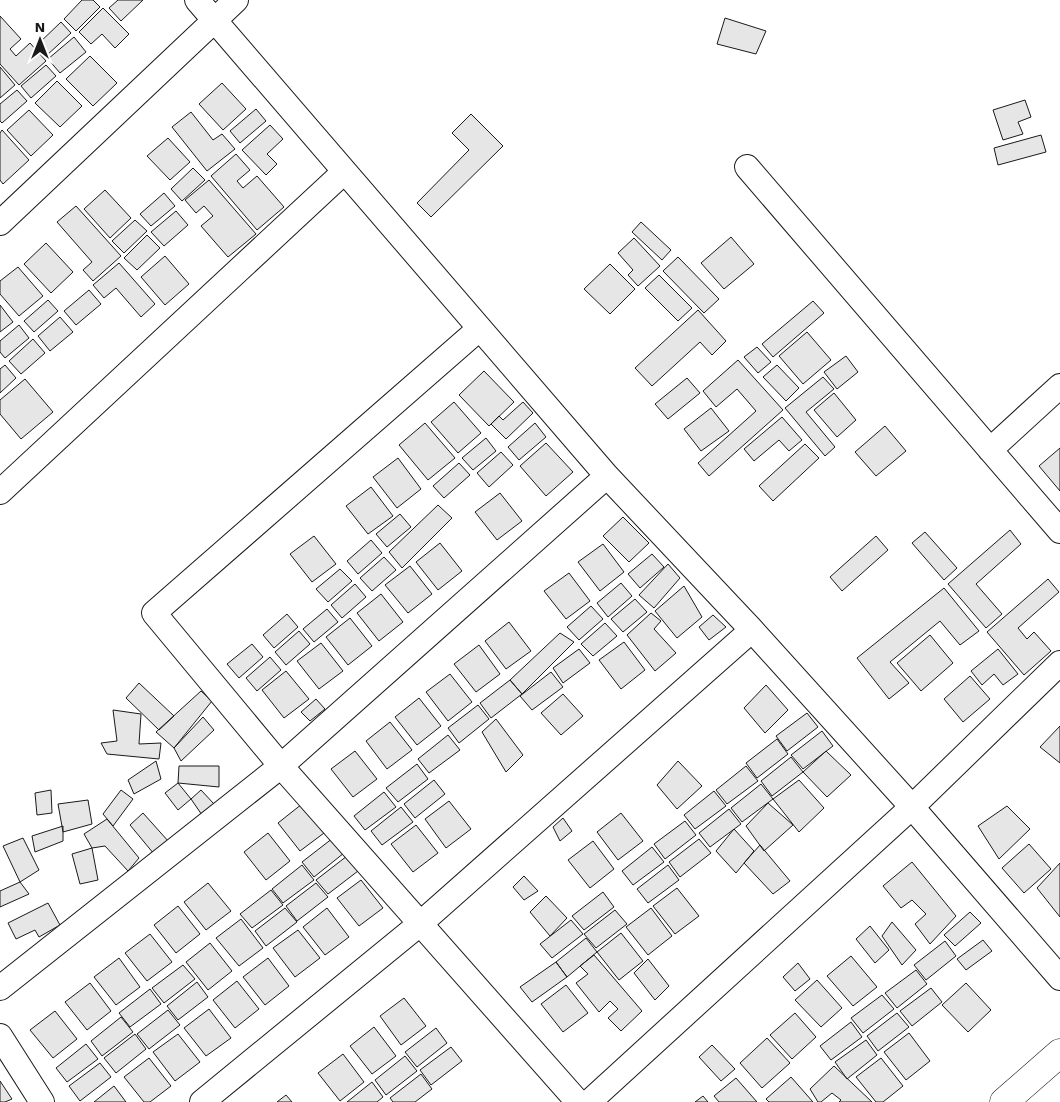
<svg xmlns="http://www.w3.org/2000/svg" width="1060" height="1102" font-family="'Work Sans',sans-serif">
	<style>
		.building { fill: #e6e6e6; stroke: #1a1a1a }
		.lines { fill: none; stroke-linecap: round; stroke-linejoin: round }
		.street-casing { stroke: #1a1a1a; stroke-width: 26 }
		.secondary-casing { stroke: #1a1a1a; stroke-width: 29 }
		.street { stroke: #fff; stroke-width: 24 }
		.secondary { stroke: #fff; stroke-width: 28 }
	</style>
	<rect width="100%" height="100%" fill="#fff"/>
	<path class="building" d="M82,0H93L100,7L76,31L64,19Z
		M118,0H143L121,21L109,8Z
		M103,8L129,34L115,48L102,34L91,44L79,32Z
		M0,16L21,39L10,49L16,56L30,43L46,61L19,85L0,64Z
		M725,18L766,31L756,54L717,44Z
		M61,22L71,33L46,56L36,46Z
		M74,37L86,52L60,73L48,59Z
		M90,56L117,83L93,106L66,79Z
		M46,65L56,76L31,98L21,86Z
		M0,67L15,85L0,98Z
		M57,81L82,106L60,127L35,103Z
		M222,83L246,109L223,130L199,104Z
		M17,90L27,101L2,123L0,121V104Z
		M1025,100L1031,117L1018,122L1023,134L1003,140L993,110Z
		M256,109L266,121L240,143L230,131Z
		M29,110L53,135L31,156L7,130Z
		M191,112L213,140L222,134L235,149L207,171L172,127Z
		M471,114L503,146L431,217L417,203L469,150L452,133Z
		M270,125L283,139L267,154L277,164L266,175L242,150Z
		M2,130L29,160L3,184L0,180V133Z
		M1041,135L1046,152L998,165L994,148Z
		M168,138L190,162L170,180L147,156Z
		M236,154L250,170L237,181L243,188L257,176L284,207L257,230L211,176Z
		M193,168L205,180L182,201L171,189Z
		M209,180L256,234L228,257L201,226L213,216L204,206L196,213L185,200Z
		M105,190L131,218L110,238L84,209Z
		M164,193L175,206L151,226L140,214Z
		M76,206L121,256L93,281L83,270L92,262L57,222Z
		M176,211L188,225L164,246L151,232Z
		M135,220L147,231L124,253L112,241Z
		M641,222L671,250L662,260L632,232Z
		M147,235L160,248L137,270L124,258Z
		M731,237L754,264L724,289L701,263Z
		M634,238L660,266L638,286L628,275L633,270L618,253Z
		M46,243L73,272L51,293L24,264Z
		M165,256L189,284L165,305L141,277Z
		M678,257L719,299L704,313L663,271Z
		M119,263L155,304L141,317L116,288L104,298L93,285Z
		M610,264L635,289L610,314L584,289Z
		M18,267L43,296L19,316L0,294V281Z
		M659,275L692,308L678,321L645,288Z
		M89,290L101,304L76,325L64,311Z
		M48,300L58,311L34,332L24,321Z
		M813,301L824,313L773,357L762,344Z
		M0,305L13,322L0,332Z
		M698,310L726,341L712,355L700,342L652,386L635,368Z
		M60,317L73,332L50,351L38,336Z
		M19,325L29,338L5,358L0,352V341Z
		M807,332L831,360L803,384L779,356Z
		M33,339L45,353L21,374L9,361Z
		M757,347L771,362L758,373L744,357Z
		M846,356L858,372L837,389L824,372Z
		M738,360L783,410L709,476L698,463L756,411L737,389L716,407L703,391Z
		M5,365L16,378L0,393V369Z
		M777,365L799,388L786,401L763,377Z
		M484,371L514,402L489,426L459,395Z
		M823,377L834,389L806,412L835,447L825,456L785,408Z
		M687,378L700,393L668,419L655,404Z
		M25,379L53,412L21,439L0,414V400Z
		M834,393L856,420L837,437L814,410Z
		M454,402L481,433L458,453L431,422Z
		M523,402L533,413L506,439L491,424L499,416L503,420Z
		M711,408L729,431L701,451L684,429Z
		M782,417L802,440L789,451L779,440L754,461L744,449Z
		M425,423L455,458L428,480L399,445Z
		M535,423L546,437L519,460L508,447Z
		M885,426L906,451L876,476L855,452Z
		M486,438L496,451L473,470L462,458Z
		M546,443L573,472L546,496L520,466Z
		M805,444L819,458L773,501L759,486Z
		M1060,448V491L1039,466Z
		M501,452L513,465L489,487L477,473Z
		M398,458L421,489L397,508L373,477Z
		M459,463L470,475L444,498L433,486Z
		M371,487L393,516L368,534L346,506Z
		M500,493L522,521L497,540L475,512Z
		M438,505L452,518L402,568L389,552Z
		M400,514L411,527L387,547L376,534Z
		M623,517L649,543L629,562L603,536Z
		M1010,530L1021,544L976,584L1002,614L986,628L948,584Z
		M925,532L957,568L944,580L912,543Z
		M314,536L336,564L312,582L290,554Z
		M876,536L888,550L842,591L830,577Z
		M371,540L382,553L358,574L347,561Z
		M440,543L462,571L438,590L416,562Z
		M603,544L624,572L600,591L578,562Z
		M652,554L664,567L640,588L628,574Z
		M384,557L396,570L372,591L360,578Z
		M668,564L680,578L654,608L639,595Z
		M410,566L432,594L408,613L385,585Z
		M340,569L352,581L328,602L316,589Z
		M569,573L590,601L566,619L544,591Z
		M1048,579L1059,592L1018,628L1027,639L1034,632L1051,651L1024,675L987,632Z
		M621,583L632,596L608,617L597,603Z
		M355,584L366,597L342,618L331,605Z
		M684,586L702,617L677,638L655,611Z
		M944,588L979,631L960,645L940,621L890,662L909,683L889,699L857,658Z
		M381,594L403,622L379,641L357,613Z
		M635,599L647,612L623,632L611,619Z
		M591,606L603,619L579,640L567,627Z
		M327,609L338,622L314,642L303,629Z
		M651,613L661,621L654,629L676,653L655,671L627,635Z
		M287,614L298,627L274,648L263,635Z
		M713,615L726,627L709,640L699,627Z
		M350,618L372,646L348,665L326,637Z
		M509,622L531,651L506,669L485,641Z
		M605,623L617,636L593,656L581,644Z
		M299,631L310,644L286,665L275,652Z
		M560,633L574,642L522,694L510,680Z
		M930,635L953,663L921,691L897,663Z
		M624,642L645,670L621,689L599,660Z
		M321,643L343,671L319,689L297,661Z
		M252,644L263,657L239,678L227,664Z
		M479,645L500,674L476,692L454,664Z
		M579,649L590,663L563,683L553,668Z
		M998,649L1018,674L1003,685L994,674L982,685L971,671Z
		M270,657L281,670L257,691L246,678Z
		M286,671L309,699L284,718L262,690Z
		M551,672L563,687L532,710L520,696Z
		M450,674L472,702L448,721L426,692Z
		M970,676L990,699L963,722L944,699Z
		M510,680L522,694L491,718L480,703Z
		M139,683L174,716L159,730L126,698Z
		M766,685L788,710L765,733L744,708Z
		M201,691L212,701L174,748L156,732Z
		M563,694L583,716L561,735L541,713Z
		M419,698L441,726L417,745L395,717Z
		M316,699L325,709L310,721L301,712Z
		M478,705L489,719L459,743L448,728Z
		M113,710L141,714L139,744L161,743L159,759L107,754L101,743L117,741Z
		M807,713L818,727L787,751L776,736Z
		M203,717L214,730L181,761L174,748Z
		M496,719L523,755L506,772L482,732Z
		M390,722L412,750L387,769L366,741Z
		M1060,726V763L1040,747Z
		M822,731L833,746L803,769L791,755Z
		M448,735L460,750L429,773L418,759Z
		M777,739L788,754L757,778L746,763Z
		M355,751L377,779L353,797L331,769Z
		M826,751L851,775L827,797L803,772Z
		M791,757L803,772L772,796L761,781Z
		M156,761L161,779L134,794L128,780Z
		M678,761L702,786L677,809L657,785Z
		M417,764L428,779L398,802L386,788Z
		M179,766H219V787L178,783Z
		M746,766L758,781L727,804L716,790Z
		M434,780L445,794L415,818L404,804Z
		M799,780L824,808L799,832L773,799Z
		M178,783L191,799L178,810L165,793Z
		M761,784L773,799L742,822L731,808Z
		M51,790L52,813L37,815L35,793Z
		M121,790L133,799L113,826L103,814Z
		M201,790L214,804L202,815L191,799Z
		M714,791L726,806L695,829L684,815Z
		M384,792L396,807L365,830L354,816Z
		M88,800L92,824L63,832L58,804Z
		M449,801L471,829L446,848L425,819Z
		M768,803L793,825L764,851L746,826Z
		M302,804L324,833L300,851L278,823Z
		M1007,806L1030,829L999,859L978,826Z
		M401,807L413,822L382,845L371,831Z
		M729,809L741,824L710,847L699,833Z
		M143,813L169,842L154,854L130,825Z
		M621,813L643,841L618,860L597,832Z
		M563,818L572,831L560,841L553,827Z
		M107,819L139,858L128,871L105,846L92,848L84,834Z
		M685,821L696,835L665,859L654,844Z
		M416,825L438,853L413,872L391,844Z
		M63,826V841L35,852L32,836Z
		M734,829L754,851L736,873L716,851Z
		M268,833L290,861L266,880L244,852Z
		M23,838L39,870L20,882L3,846Z
		M333,838L344,853L314,877L302,862Z
		M699,839L711,853L680,877L669,862Z
		M593,841L614,869L590,888L568,860Z
		M1029,844L1051,869L1024,893L1002,868Z
		M760,845L790,881L773,894L744,863Z
		M652,847L664,862L633,885L622,871Z
		M92,848L98,880L80,884L72,854Z
		M347,856L358,871L328,894L316,880Z
		M912,862L956,916L930,944L915,924L926,914L912,900L901,908L883,886Z
		M1060,863V917L1037,888Z
		M302,865L314,880L283,903L272,889Z
		M668,865L679,880L648,903L637,889Z
		M524,876L538,891L524,900L513,887Z
		M361,880L383,908L359,926L337,898Z
		M20,882L29,894L0,907V891Z
		M208,883L231,911L206,930L184,902Z
		M316,883L328,897L297,921L286,906Z
		M677,888L699,916L675,934L653,906Z
		M271,890L283,905L252,928L240,914Z
		M603,892L614,907L584,930L572,916Z
		M546,896L567,918L550,936L530,912Z
		M48,903L60,925L39,937L35,930L16,939L8,923Z
		M178,906L200,934L176,953L154,925Z
		M285,908L297,922L266,946L255,931Z
		M327,908L349,937L325,955L303,927Z
		M651,908L672,936L648,955L626,927Z
		M615,910L627,924L596,948L584,934Z
		M970,912L981,923L955,946L944,935Z
		M241,919L263,948L239,966L216,938Z
		M571,920L583,934L552,958L540,944Z
		M892,922L916,950L902,965L882,936Z
		M870,926L889,950L875,963L856,939Z
		M298,930L320,958L295,977L273,948Z
		M621,933L643,961L619,980L597,952Z
		M150,934L172,962L147,981L125,953Z
		M586,938L597,952L567,977L556,962Z
		M983,940L992,951L966,970L957,959Z
		M945,941L956,956L926,980L914,965Z
		M210,943L232,971L208,990L186,962Z
		M594,955L642,1011L621,1031L608,1018L618,1009L610,1001L599,1012L576,983L588,974L580,966Z
		M851,956L877,987L853,1006L827,976Z
		M119,958L140,987L116,1005L94,977Z
		M268,958L289,986L265,1005L243,977Z
		M648,959L669,986L655,1000L634,973Z
		M556,962L567,977L532,1002L520,987Z
		M798,963L810,979L795,991L783,977Z
		M183,965L195,979L164,1003L152,988Z
		M916,970L927,984L897,1008L885,993Z
		M817,980L842,1008L821,1027L795,1000Z
		M237,981L259,1009L235,1028L213,1000Z
		M197,982L208,997L178,1020L167,1006Z
		M90,983L111,1011L87,1030L65,1002Z
		M966,983L991,1010L968,1032L942,1005Z
		M566,985L588,1013L563,1032L541,1004Z
		M931,988L942,1002L912,1026L900,1011Z
		M150,989L161,1004L130,1027L119,1013Z
		M882,995L894,1009L863,1033L851,1018Z
		M404,998L426,1026L401,1045L380,1016Z
		M209,1009L231,1038L206,1056L184,1028Z
		M168,1010L180,1025L149,1049L137,1034Z
		M55,1011L77,1039L53,1058L30,1030Z
		M795,1013L816,1037L792,1059L770,1035Z
		M897,1013L909,1027L878,1051L867,1036Z
		M121,1017L133,1032L102,1056L91,1041Z
		M851,1022L862,1037L831,1060L820,1046Z
		M374,1027L396,1056L372,1074L350,1046Z
		M436,1028L447,1043L417,1067L405,1052Z
		M909,1033L930,1061L906,1080L884,1052Z
		M135,1034L146,1049L116,1073L104,1058Z
		M178,1034L200,1062L175,1081L153,1052Z
		M767,1038L790,1063L762,1088L740,1063Z
		M866,1040L877,1055L847,1079L835,1062Z
		M86,1044L98,1059L67,1082L56,1068Z
		M712,1045L735,1069L721,1081L699,1057Z
		M451,1047L462,1061L431,1085L420,1070Z
		M343,1054L364,1082L340,1101L318,1073Z
		M405,1056L417,1071L386,1095L375,1080Z
		M149,1058L171,1086L150,1102H144L124,1077Z
		M881,1058L903,1086L883,1102H876L856,1077Z
		M100,1063L111,1077L80,1101L69,1086Z
		M834,1066L872,1102H839L841,1100L832,1093L821,1102H818L810,1089Z
		M421,1074L432,1089L415,1102H393L390,1098Z
		M791,1077L813,1102H769L766,1099Z
		M736,1078L757,1102H719L714,1096Z
		M0,1081L12,1099L5,1102H0Z
		M372,1082L383,1097L377,1102H347Z
		M114,1086L126,1102H94Z
		M286,1095L292,1102H277Z
		M703,1096L708,1102H695Z"/>
	<g class="lines">
		<g class="street-casing">
			<path id="street" d="M197,0L607,476L752,630L912,807L1060,978
				M747,167L1060,531
				M0,223L236,0
				M479,329L154,613L281,766L578,1102
				M990,450L1060,386
				M0,492L344,172
				M0,988L281,766L607,476
				M0,1036L42,1102
				M202,1102L421,923L752,630
				M589,1102L912,807L1060,663"/>
		</g>
		<g class="secondary-casing">
			<path id="secondary" d="M1004,1102L1060,1053"/>
		</g>
		<use href="#street" class="street"/>
		<use href="#secondary" class="secondary"/>
	</g>
	<g transform="translate(40 40)" stroke="#ffffff" stroke-width="4" paint-order="stroke">
	<path d="M0-4L9 19L0 12L-9 19Z" fill="#1a1a1a"/>
	<text y="-8" font-size="14" font-weight="bold" text-anchor="middle" fill="#1a1a1a">N</text>
	</g>
</svg>
